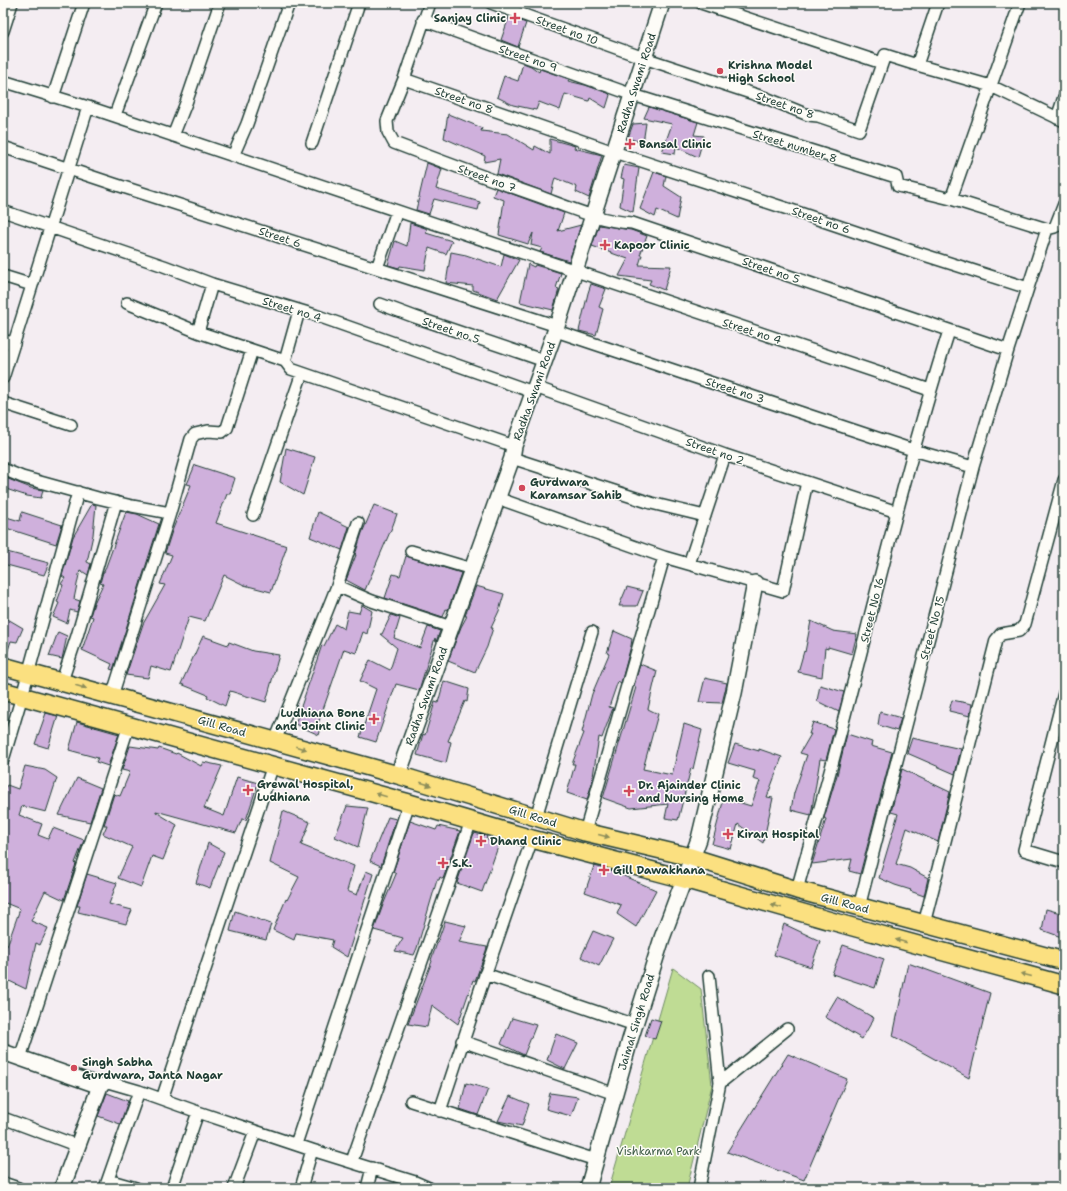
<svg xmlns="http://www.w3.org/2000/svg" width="1067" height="1191" font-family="'Shantell Sans',sans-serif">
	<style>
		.green { fill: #bfdc94; stroke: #6f8c64 }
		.building { fill: #cfb0dc; stroke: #1f3d34 }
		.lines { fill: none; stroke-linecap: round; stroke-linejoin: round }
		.street-casing { stroke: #1f3d34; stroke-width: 14 }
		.secondary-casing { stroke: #1f3d34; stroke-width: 18 }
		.primary-casing { stroke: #1f3d34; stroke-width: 20 }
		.street { stroke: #fdfcf7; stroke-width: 11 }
		.secondary { stroke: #fdfcf7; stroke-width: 15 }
		.primary { stroke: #fbe080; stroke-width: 17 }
		.oneway { fill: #8d8e5a }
		.poi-dot { fill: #d1495b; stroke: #fdfcf7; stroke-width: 1.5 }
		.labels { text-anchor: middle; stroke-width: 3; stroke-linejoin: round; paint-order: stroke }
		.poi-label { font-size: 11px; font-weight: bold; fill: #1f3d34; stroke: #fdfcf7; text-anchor: start }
		.street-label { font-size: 11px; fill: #1f3d34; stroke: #fdfcf7 }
		.park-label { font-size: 11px; fill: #3f5d47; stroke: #fdfcf7 }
	</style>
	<rect width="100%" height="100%" fill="#f4edf2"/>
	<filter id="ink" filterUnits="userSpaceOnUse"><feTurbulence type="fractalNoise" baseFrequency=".025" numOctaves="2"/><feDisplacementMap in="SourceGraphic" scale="8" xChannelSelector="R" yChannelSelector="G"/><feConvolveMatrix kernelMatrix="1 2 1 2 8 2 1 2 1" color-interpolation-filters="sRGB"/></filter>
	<g filter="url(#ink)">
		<path class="green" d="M673,968L701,989L712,1085L687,1188H609Z"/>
		<path class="building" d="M509,17L526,23L518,47L501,40Z
			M523,63L531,66L539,72L540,69L569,79L568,81L585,85L608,93L610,95L606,108L590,98L589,101L565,94L560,110L539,102L536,110L513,105L497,97L504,76L518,81Z
			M649,107L698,122L694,135L704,136L698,157L676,147L675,154L662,152L672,124L644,118Z
			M448,114L482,128L481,131L508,134L534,150L535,146L550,154V139L575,146L574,148L602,155L589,198L576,192L577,187L555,178L551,194L497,174L500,159L484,162L485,156L444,138Z
			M646,123L643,143L628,138L633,124Z
			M427,163L442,169L436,189L480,202L478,210L434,199L429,214L416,210Z
			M624,165L639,168L633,212L620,206L624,179L621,178Z
			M654,172L666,176L664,186L681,197L677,219L657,210L655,217L640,209Z
			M496,188L564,213L558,231L581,225L569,261L540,252L542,248L531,245L533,233L528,244L499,235L504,200L493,196Z
			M410,223L425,228L427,229L426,233L452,241L446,254L429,248L425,270L400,266L399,268L388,265L395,241L407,246Z
			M599,225L631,230L647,236L640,255H642L639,265L671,266L664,290L649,284L651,280L619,276L628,259L592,246Z
			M451,252L466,255L501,267L504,254L519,260L497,299L473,290V286L446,283Z
			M528,264L534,267L535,265L561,273L556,288L559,289L553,310L520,302Z
			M591,284L606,289L599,307L603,309L596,335L579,331L588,293Z
			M286,448L315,457L303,495L280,482Z
			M195,465L235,478L230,494H227L216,523L287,546L271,592L244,585L224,575L205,621L189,617L171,672L151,666L148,678L126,675L143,624L165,585L160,584L172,555L165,553L172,531L191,485L187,484Z
			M3,477L31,488L43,490L41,498L27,496L3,488Z
			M92,504L96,505L93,535L87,562L91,564L88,575L80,570L74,599L80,601L77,612L70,610L67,623L53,617L59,603L57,602L63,585L61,584L65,578L62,576L73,537Z
			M374,505L397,514L393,525L365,590L346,580L356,555H355L362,533Z
			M22,512L62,525L56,544L3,527V516L20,521Z
			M126,512L137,514L159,524L113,670L110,669L112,664L82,650L93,617L90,616L94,603L103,584L100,583L103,572H104Z
			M318,512L349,527L342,550L310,537Z
			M3,551L49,563L44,575L3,564Z
			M406,556L461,573L448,610L446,609L443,617L385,598L393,574L400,576Z
			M476,586L504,594L499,611L491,628H493L487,647L475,672L448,661L461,627L467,616H465Z
			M627,587L643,591L637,606H619Z
			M362,605L372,611L367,634L363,632L356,653L344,649L318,724L322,725L319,735L295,724L322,645L324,646L335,624L344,629L348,611L359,613Z
			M391,615L400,618L394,638L420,648L428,627L440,631L436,642L435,638L419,690L396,684L376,742L360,737L376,689L360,681L370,660L390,670L397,648L380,634H382Z
			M6,618L23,628L17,642L11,641L6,656H3V632Z
			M811,621L833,631L857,634L852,654L828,647V649L825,648L822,677L798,672L804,651L805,652Z
			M614,631L632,639L631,646L621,683L618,681L609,707L613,708L602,738L599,737L592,783L587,800L567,793L575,764H572L584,733L582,732L592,694L609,654L607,653Z
			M58,632L67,636L62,659L49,656Z
			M203,636L228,645L229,642L253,651L279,655L266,702L230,691L225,706L207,697L208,695L181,684Z
			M640,664L657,671L648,709L658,714L643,769L672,775L684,724L702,730L693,769L691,768L678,820L665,818L668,804L631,808L603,798L636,687L634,686Z
			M705,678L727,683L722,703L699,702Z
			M444,681L469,689L467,702L465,701L448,741L451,742L446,763L417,755L423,734L425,735L435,702L438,703Z
			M820,685L844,692L839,712L817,701Z
			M952,700L972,704L970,716L949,711Z
			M880,712L901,718L897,731L878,725Z
			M46,713L58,716L48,748L35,744Z
			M77,722L119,734L108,766L96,762L98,758L69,750Z
			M813,722L834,729L826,760L820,759L811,815L791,810L794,793L807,755L800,753L811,734H809Z
			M847,734L872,742L871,746L892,752L860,874L849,871L852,859L812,864L826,819L824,818L837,775Z
			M912,738L961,749L955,774L907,753Z
			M735,744L759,751V749L782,757L767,797L773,798L763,843L738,824L731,849L712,844L724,798L751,806L760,781L753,779L755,771L728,763Z
			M130,746L158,750L159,748L176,754L177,753L201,766L203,762L222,766L204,808L224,816L237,777L258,783L246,820L242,819L236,833L156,811V812L177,825L163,860L152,856L141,887L118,878L132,847L103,834L107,825H104L114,794L120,796L130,772L122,770Z
			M25,766L45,770L57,778L46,812L22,806L19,815L42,824L38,835L48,839L53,828L84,840L75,863L76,864L64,900L45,891L31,921L48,928L40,945L36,943L26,989L3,978V945L7,946L20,909L3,902V825L6,815L3,813V792L7,785L18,789Z
			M902,769L950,792L938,842L907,828L896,864L910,868L928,878L924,896L910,891L911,890L895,885L879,878L898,814L891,812Z
			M77,778L101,788L90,822L59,815Z
			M347,806L368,808L358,847L335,837Z
			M283,811L310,822L301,845L354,866L347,891L357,895L366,871L373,874L347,957L331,947L333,940L296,933L294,940L273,930L286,899L287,900L299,877L270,863Z
			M388,817L396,819L381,866L370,861Z
			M410,821L436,830L438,826L460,831L443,879L440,877L439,880H437L417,948L414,955L395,951L403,938L374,930L383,905L396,874L393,872Z
			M474,833L487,836L486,839L499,844L482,892L457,883Z
			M208,843L224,852L210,888L196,883Z
			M594,866L618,872L617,873L656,890L636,927L617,914L621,905L585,892Z
			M87,874L117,883L109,904L132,910L126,924L78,912L80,906H77Z
			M1046,909L1064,914V938L1042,930Z
			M235,911L271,924L266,940L230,931Z
			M445,921L466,926L459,942L487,947L486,951L475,981L473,980L458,1024L432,1005L427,1027L408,1024L432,961L431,960Z
			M784,924L820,941L811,967L774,955Z
			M593,931L613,939L599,966L581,957Z
			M843,945L884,959L875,988L832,974Z
			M908,963L990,993L969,1078L893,1036Z
			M837,997L874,1018L862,1039L825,1017Z
			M512,1018L536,1025L524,1055L501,1044Z
			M651,1018L661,1021L655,1039L645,1036Z
			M556,1034L578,1043L565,1069L547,1060Z
			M788,1054L847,1079L804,1180L727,1152Z
			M466,1083L488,1089L478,1115L460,1109Z
			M107,1093L128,1101L120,1124L98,1116Z
			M550,1093L578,1097L571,1116L546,1109Z
			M510,1096L529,1104L522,1126L498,1121Z"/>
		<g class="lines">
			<g class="street-casing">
				<path id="street" d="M430,3L404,79L387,121L388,132L394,143C441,161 489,179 538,196C568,207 599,221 632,223L1008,350
					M491,3L644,58L766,98L808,115L818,116L859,130L885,55L917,65L991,86L1064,121
					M701,3L882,63
					M423,20L633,95L896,177L898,186L951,199
					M3,31L12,3
					M917,65L938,3
					M404,79L614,152L788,209L915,252L1028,288
					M3,81L88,107L930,390
					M53,97L84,3
					M115,115L156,3
					M1057,118L1064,97
					M173,136L186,103L220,3
					M312,143L359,3
					M3,147L114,184L557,326
					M233,156L247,124L289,3
					M3,211L164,266L212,284L315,315L533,392
					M1047,229L1055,227L1064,204
					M377,268L397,211
					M3,276L32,285
					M212,284L198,332L285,361
					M127,303L198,332
					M380,304L415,317L545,361
					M299,311L285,361L291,369L514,446
					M556,331L913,450L973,467
					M3,340L14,344
					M3,378L88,107
					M535,387L725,455L897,512
					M3,403L71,425
					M512,458L651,503L705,516
					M3,469L22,477L98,498L132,506L170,513
					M497,498L664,557L783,591L807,482
					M253,515L302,373
					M411,551L472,569
					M689,564L725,455
					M337,586L372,601L451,627
					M62,681L77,636L116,502
					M1064,693L1024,850L1064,862
					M112,696L170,513L191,439L195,434L208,431L222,432L227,428L252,350
					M275,741L337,586L358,523
					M3,760L22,696L78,492
					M536,817L592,632
					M585,832L664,557
					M797,890C808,849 820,809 831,768C870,622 903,475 949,331
					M859,907L973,467L1008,350L1047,229L951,199L1020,3
					M924,924L996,640L1001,634L1019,631L1025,624L1064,480
					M485,974L635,1025
					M709,976L720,1083
					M462,1041L615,1094
					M20,1058L129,725
					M100,1086L108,1082L139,1091L198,1112L312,1150L301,1188
					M162,1099L273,765
					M411,1101L596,1160
					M440,1111L481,987L532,839
					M3,1118L78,1146
					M296,1144L409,803
					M312,1150L415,1182L429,1188
					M352,1161L471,821
					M108,1180L136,1188
					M3,1183L18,1188
					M105,1188L139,1091
					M172,1188L198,1112
					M234,1188L255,1132
					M367,1188L372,1168
					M699,1188L720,1083L787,1029"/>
			</g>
			<g class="secondary-casing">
				<path id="secondary" d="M398,775L512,458L514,446L557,326L662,3
					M3,1052L100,1086L62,1188
					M588,1188L630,1040L662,938L699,839L734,693L755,583"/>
			</g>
			<g class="primary-casing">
				<path id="primary" d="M3,666L398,775L585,832L691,857L797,890L1064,961
					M3,691L409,803L532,839L684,879L831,921L1064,985"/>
			</g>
			<use href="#street" class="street"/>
			<use href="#secondary" class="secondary"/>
			<use href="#primary" class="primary"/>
		</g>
		<defs><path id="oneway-solid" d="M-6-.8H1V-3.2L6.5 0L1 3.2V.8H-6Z"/></defs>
		<g class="oneway">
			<use href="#oneway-solid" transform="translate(81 687) rotate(16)"/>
			<use href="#oneway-solid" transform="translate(301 748) rotate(16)"/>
			<use href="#oneway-solid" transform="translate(426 784) rotate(17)"/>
			<use href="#oneway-solid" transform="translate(381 795) rotate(-164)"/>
			<use href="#oneway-solid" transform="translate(604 836) rotate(14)"/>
			<use href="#oneway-solid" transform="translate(776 906) rotate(-164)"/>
			<use href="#oneway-solid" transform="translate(901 941) rotate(-164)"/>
			<use href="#oneway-solid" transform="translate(1026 975) rotate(-166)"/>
		</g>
	</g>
	<g class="poi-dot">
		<path d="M513 12h4v4h4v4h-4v4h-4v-4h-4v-4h4z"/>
		<circle cx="720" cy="71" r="4"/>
		<path d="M628 138h4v4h4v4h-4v4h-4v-4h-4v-4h4z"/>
		<path d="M603 239h4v4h4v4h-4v4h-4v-4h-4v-4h4z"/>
		<circle cx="522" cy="488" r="4"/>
		<path d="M372 713h4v4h4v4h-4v4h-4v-4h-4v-4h4z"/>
		<path d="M246 784h4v4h4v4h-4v4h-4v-4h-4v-4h4z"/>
		<path d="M627 785h4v4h4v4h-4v4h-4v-4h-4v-4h4z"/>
		<path d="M726 828h4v4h4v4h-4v4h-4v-4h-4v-4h4z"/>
		<path d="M479 835h4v4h4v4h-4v4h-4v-4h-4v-4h4z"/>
		<path d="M441 857h4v4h4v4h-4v4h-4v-4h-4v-4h4z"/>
		<path d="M602 864h4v4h4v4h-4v4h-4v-4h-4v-4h4z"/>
		<circle cx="74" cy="1068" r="4"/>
	</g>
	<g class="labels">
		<g class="poi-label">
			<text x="506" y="22" text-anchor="end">Sanjay Clinic</text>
			<text x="728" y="69">Krishna Model<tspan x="728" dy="13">High School</tspan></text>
			<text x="639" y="148">Bansal Clinic</text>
			<text x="614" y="249">Kapoor Clinic</text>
			<text x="530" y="486">Gurdwara<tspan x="530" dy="13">Karamsar Sahib</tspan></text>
			<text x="365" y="717" text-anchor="end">Ludhiana Bone<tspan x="365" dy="13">and Joint Clinic</tspan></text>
			<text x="257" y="788">Grewal Hospital,<tspan x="257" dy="13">Ludhiana</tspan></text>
			<text x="638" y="789">Dr. Ajainder Clinic<tspan x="638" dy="13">and Nursing Home</tspan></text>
			<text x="737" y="838">Kiran Hospital</text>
			<text x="490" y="845">Dhand Clinic</text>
			<text x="452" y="867">S.K.</text>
			<text x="613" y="874">Gill Dawakhana</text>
			<text x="82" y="1066">Singh Sabha<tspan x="82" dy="13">Gurdwara, Janta Nagar</tspan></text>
		</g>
		<g class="street-label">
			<text transform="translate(567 30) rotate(20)" y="4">Street no 10</text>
			<text transform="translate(528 58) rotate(19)" y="4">Street no 9</text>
			<text transform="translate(636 83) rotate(-72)" y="4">Radha Swami Road</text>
			<text transform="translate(464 100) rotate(19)" y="4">Street no 8</text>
			<text transform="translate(785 105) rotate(19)" y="4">Street no 8</text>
			<text transform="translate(795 146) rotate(17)" y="4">Street number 8</text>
			<text transform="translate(487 178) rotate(20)" y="4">Street no 7</text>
			<text transform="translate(821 220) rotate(19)" y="4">Street no 6</text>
			<text transform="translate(280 237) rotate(18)" y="4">Street 6</text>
			<text transform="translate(771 270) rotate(19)" y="4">Street no 5</text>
			<text transform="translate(292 309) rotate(17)" y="4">Street no 4</text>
			<text transform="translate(451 330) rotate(19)" y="4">Street no 5</text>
			<text transform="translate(752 331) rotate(18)" y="4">Street no 4</text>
			<text transform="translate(735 390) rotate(18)" y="4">Street no 3</text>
			<text transform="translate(534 391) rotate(-70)" y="4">Radha Swami Road</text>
			<text transform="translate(715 451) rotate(19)" y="4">Street no 2</text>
			<text transform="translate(872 610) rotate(-76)" y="4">Street No 16</text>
			<text transform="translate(932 628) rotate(-75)" y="4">Street No 15</text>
			<text transform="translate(426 696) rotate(-70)" y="4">Radha Swami Road</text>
			<text transform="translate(222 726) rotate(16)" y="4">Gill Road</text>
			<text transform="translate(533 816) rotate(17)" y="4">Gill Road</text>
			<text transform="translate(845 903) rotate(15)" y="4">Gill Road</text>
			<text transform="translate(636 1022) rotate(-73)" y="4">Jaimal Singh Road</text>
		</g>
		<g class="park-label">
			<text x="658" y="1155">Vishkarma Park</text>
		</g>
	</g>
	<rect width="1067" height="1191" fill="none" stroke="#fdfcf7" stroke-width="16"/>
	<rect x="8" y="8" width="1051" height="1175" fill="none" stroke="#1f3d34" stroke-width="1.5" filter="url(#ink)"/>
</svg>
